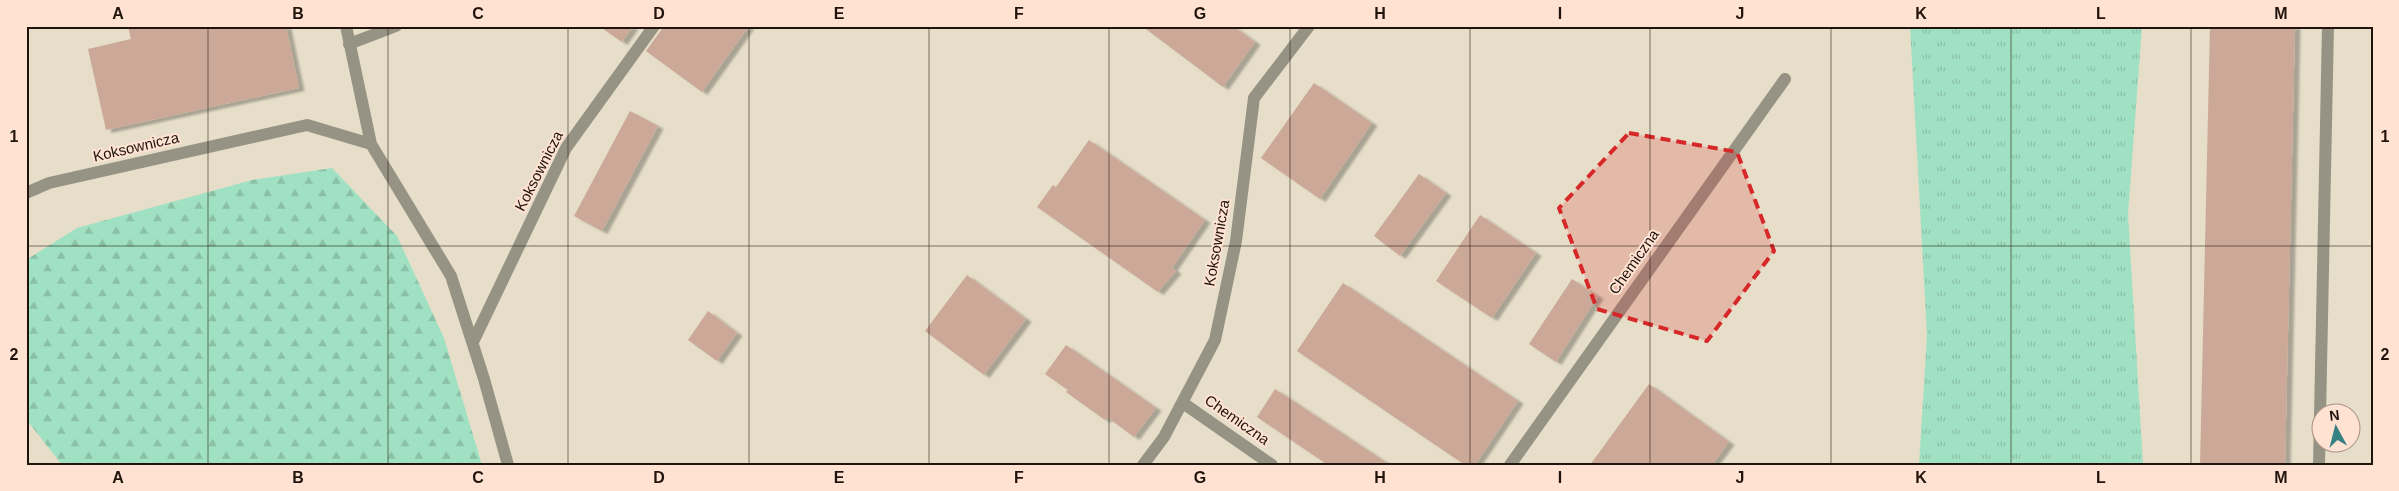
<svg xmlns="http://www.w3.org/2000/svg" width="2399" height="491" font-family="Helvetica,sans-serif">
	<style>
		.industrial { fill: #e6dec9; fill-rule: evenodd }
		.grass { fill: url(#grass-tufts) }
		.forest { fill: url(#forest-firs) }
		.building { fill: #cba897; filter: url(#shadow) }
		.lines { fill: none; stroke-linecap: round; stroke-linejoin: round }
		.minor { stroke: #979384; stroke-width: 12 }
		.marked { fill: #d62828; fill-opacity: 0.2; stroke: #d62828; stroke-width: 4; stroke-dasharray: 10 6; stroke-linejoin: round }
		.grid { fill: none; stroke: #20140d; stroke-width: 1; stroke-opacity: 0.55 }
		.labels { text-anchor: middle; stroke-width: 4; stroke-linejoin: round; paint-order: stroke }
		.street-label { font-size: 15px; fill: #20140d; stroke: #ffe2d2 }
		.neatline { fill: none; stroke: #20140d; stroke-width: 2 }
		.grid-label { font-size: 16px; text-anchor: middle; font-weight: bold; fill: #20140d }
	</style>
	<defs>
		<pattern id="grass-tufts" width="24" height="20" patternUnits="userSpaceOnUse" patternTransform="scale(1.25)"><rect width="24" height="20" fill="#a1e1c3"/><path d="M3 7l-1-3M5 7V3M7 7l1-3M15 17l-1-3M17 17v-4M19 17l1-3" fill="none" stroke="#8ac0a6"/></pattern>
		<pattern id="forest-firs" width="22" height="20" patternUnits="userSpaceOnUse" patternTransform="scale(1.25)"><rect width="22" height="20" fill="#a1e1c3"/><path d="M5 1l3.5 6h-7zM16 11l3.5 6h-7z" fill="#8ac0a6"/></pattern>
		<filter id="shadow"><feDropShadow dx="5.5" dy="3" stdDeviation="1" flood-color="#0004"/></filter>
	</defs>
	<rect width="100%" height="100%" fill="#ffe2d2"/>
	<path class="industrial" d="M26,26H2373V465H26ZM2322,414H2352V444H2322Z"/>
	<path class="grass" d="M1910,26H2142L2128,214L2143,465H1919L1927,335Z"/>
	<path class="forest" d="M332,168L397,236L444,338L482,465H62L26,419V260L77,228L252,180Z"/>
	<path class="building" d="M128,26H286L299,88L106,130L88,49L131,39Z
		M599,26H633L622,42Z
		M664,26H749L702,92L646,51Z
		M1142,26H1233L1255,42L1223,87Z
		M2210,26H2295L2285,465H2200Z
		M1314,83L1372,123L1320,199L1261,158Z
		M630,111L658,126L602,231L574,216Z
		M1089,140L1205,220L1172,268L1176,271L1158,292L1037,207L1053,185L1056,187Z
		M1419,174L1446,193L1400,256L1374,236Z
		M1480,215L1536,253L1492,318L1436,281Z
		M967,275L1026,319L984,375L925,331Z
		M1572,279L1598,296L1556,362L1529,344Z
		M1343,283L1518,401L1475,465H1465L1297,351Z
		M708,311L737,333L717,361L688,340Z
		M1066,345L1156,408L1134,437L1107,417L1105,420L1066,392L1068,390L1045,374Z
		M1649,384L1729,442L1712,465H1590Z
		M1275,389L1390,465H1328L1257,417Z"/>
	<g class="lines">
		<path class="minor" d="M346,26L371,144
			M349,44L396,26
			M26,193L49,183L307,125L371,144L451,276L484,379L508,465
			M473,342L566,148L654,26
			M1183,403L1272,465
			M1143,465L1164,437L1215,340L1236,241L1254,98L1309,26
			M1510,465L1785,79
			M2319,465L2328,26"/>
	</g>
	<path class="marked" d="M1629,133L1737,152L1774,251L1707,341L1597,309L1559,208Z"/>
	<path class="grid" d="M208,26V465M388,26V465M568,26V465M749,26V465M929,26V465M1109,26V465M1290,26V465M1470,26V465M1650,26V465M1831,26V465M2011,26V465M2191,26V465M26,246H2373"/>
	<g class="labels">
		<g class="street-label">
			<text transform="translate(136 147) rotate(-13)" y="5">Koksownicza</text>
			<text transform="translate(539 171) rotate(-63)" y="5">Koksownicza</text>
			<text transform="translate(1217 243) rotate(-80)" y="5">Koksownicza</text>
			<text transform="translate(1634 262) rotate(-55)" y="5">Chemiczna</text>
			<text transform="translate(1237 420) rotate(35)" y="5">Chemiczna</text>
		</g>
	</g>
	<rect width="2399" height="491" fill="none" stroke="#ffe2d2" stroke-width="55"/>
	<g transform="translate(2336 428) rotate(353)"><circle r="24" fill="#ffe2d2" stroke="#a69083"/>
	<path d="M0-4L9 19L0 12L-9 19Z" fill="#378083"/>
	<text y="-8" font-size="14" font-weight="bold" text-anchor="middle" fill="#20140d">N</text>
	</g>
	<rect x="28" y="28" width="2344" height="436" class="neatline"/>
	<g class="grid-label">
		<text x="118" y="19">A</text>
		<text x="298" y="19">B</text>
		<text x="478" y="19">C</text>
		<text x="659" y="19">D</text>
		<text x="839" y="19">E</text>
		<text x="1019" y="19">F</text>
		<text x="1200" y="19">G</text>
		<text x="1380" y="19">H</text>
		<text x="1560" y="19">I</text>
		<text x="1740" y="19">J</text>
		<text x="1921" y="19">K</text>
		<text x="2101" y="19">L</text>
		<text x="2281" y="19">M</text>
		<text x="14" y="142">1</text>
		<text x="2385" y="142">1</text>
		<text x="14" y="360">2</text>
		<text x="2385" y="360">2</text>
		<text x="118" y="483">A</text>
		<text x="298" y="483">B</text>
		<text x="478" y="483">C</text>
		<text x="659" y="483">D</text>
		<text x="839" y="483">E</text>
		<text x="1019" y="483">F</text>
		<text x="1200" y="483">G</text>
		<text x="1380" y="483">H</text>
		<text x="1560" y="483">I</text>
		<text x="1740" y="483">J</text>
		<text x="1921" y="483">K</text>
		<text x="2101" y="483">L</text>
		<text x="2281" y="483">M</text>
	</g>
</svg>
